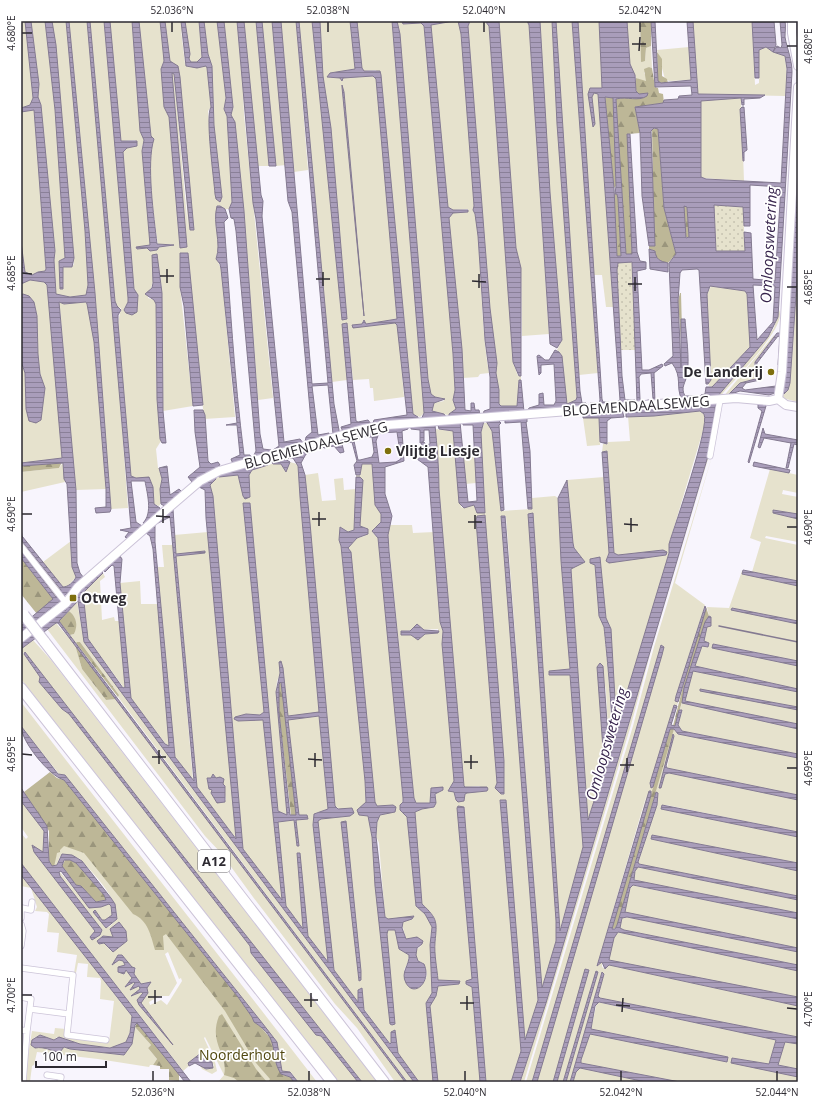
<svg xmlns="http://www.w3.org/2000/svg" width="819" height="1103" font-family="'Open Sans',sans-serif">
	<style>
		.built { fill: #f2ebfc }
		.green { fill: #e6e2cd; fill-rule: evenodd }
		.forest { fill: url(#forest-firs) }
		.garden { fill: url(#garden-dots) }
		.water { fill: url(#water-rules); stroke: #847a91; fill-rule: evenodd }
		.lines { fill: none; stroke-linecap: round; stroke-linejoin: round }
		.stream { stroke: #847a91; stroke-width: 1.5 }
		.street-casing { stroke: #ccc4d8; stroke-width: 7 }
		.secondary-casing { stroke: #ccc4d8; stroke-width: 10 }
		.highway-casing { stroke: #ccc4d8; stroke-width: 12 }
		.street { stroke: #fff; stroke-width: 5.5 }
		.secondary { stroke: #fff; stroke-width: 8 }
		.highway { stroke: #fff; stroke-width: 10 }
		.highway-bridge-casing { stroke: #ccc4d8; stroke-width: 12; stroke-linecap: butt }
		.highway-bridge { stroke: #fff; stroke-width: 10 }
		.ticks { fill: none; stroke: #2d2a31; stroke-width: 1.5 }
		.poi-dot { fill: #7e6f0d; stroke: #fff; stroke-width: 1.5 }
		.labels { text-anchor: middle; stroke-width: 3.5; stroke-linejoin: round; paint-order: stroke }
		.shield { fill: #fff; stroke: #6c6a6f; stroke-width: 1 }
		.shield-label { font-size: 13px; font-weight: bold; fill: #2d2a31 }
		.poi-label { font-size: 14px; font-weight: bold; fill: #2d2a31; stroke: #fff; text-anchor: start }
		.street-label { font-size: 14px; fill: #2d2a31; stroke: #fff }
		.park-label { font-size: 14px; fill: #50470e; stroke: #fff }
		.water-label { font-size: 15px; font-style: italic; fill: #37244d; stroke: #fff }
		.neatline { fill: none; stroke: #2d2a31; stroke-width: 1.5 }
		.ticks-label { font-size: 10px; text-anchor: middle; fill: #2d2a31 }
	</style>
	<defs>
		<pattern id="forest-firs" width="22" height="20" patternUnits="userSpaceOnUse"><rect width="22" height="20" fill="#bdb797"/><path d="M5 1l3.5 6h-7zM16 11l3.5 6h-7z" fill="#9a957c"/></pattern>
		<pattern id="garden-dots" width="8" height="8" patternUnits="userSpaceOnUse"><rect width="8" height="8" fill="#e6e2cd"/><path d="M2 2h.1M6 6h.1" fill="none" stroke="#c6c2b0" stroke-width="1.8" stroke-linecap="round"/></pattern>
		<pattern id="water-rules" width="6" height="5" patternUnits="userSpaceOnUse"><rect width="6" height="5" fill="#a99dba"/><path d="M0 2.5h6" fill="none" stroke="#8a8098"/></pattern>
	</defs>
	<rect width="100%" height="100%" fill="#f8f5fd"/>
	<path class="built" d="M397,432L401,460L397,462L379,463L376,441L379,433Z"/>
	<path class="green" d="M21,21H25L33,98L30,105L21,108Z
		M31,21H45L55,110L65,258L59,261L60,289H63V266L72,267L74,264L52,21H66L85,231L88,285L86,295L70,297L56,295L54,260L55,251L41,105L38,97L39,84Z
		M69,21H87L115,334L128,508L111,509L95,293Z
		M90,21H104L128,298V302L124,310L137,309L138,296L134,289L123,151V149L137,144L135,140L121,141L110,21H132L140,130L144,140L142,147L150,245L137,247V249L148,248L150,251L159,247L172,246L171,244H158C154,218 146,162 154,139L151,136L139,21H160L164,61L162,65L169,117L180,248L178,149L172,73H174L188,229L180,77L170,61L165,21H199L202,57L197,62H191L189,58L181,30L185,64L188,67L206,65L207,68L211,107L208,111L209,121L221,201L214,125L212,66L208,54L204,21H217L226,98L224,109L227,116L232,202L229,209H223L216,216L219,249L216,257L221,269L235,417L204,419L188,253H180V287L193,406L163,411L162,293L160,273L154,278L148,298L154,300L156,304L157,399L161,441L156,449L158,468H159L162,479L160,490L161,503L159,506L154,504L153,487L149,478H136L131,476L118,323L121,308L117,307L115,301Z
		M224,21H237L243,91L244,115L273,398L258,400L244,211L235,122L231,115L233,107Z
		M244,21H256L269,166H258Z
		M262,21H272L286,165L276,166Z
		M281,21H296L308,170L294,172Z
		M299,21H312L342,320L347,319L331,128L323,76L320,21H350L355,69L330,73V78H340L342,81L343,78L373,76L376,79L397,319L366,324L363,320L362,324L352,325L353,328L395,323L398,325L404,397L374,401L373,388H370L369,379L353,380L347,324H342L347,380L332,382ZM342,85L344,92L364,316Z
		M357,21H392L423,400L424,413L420,417L413,414L382,85L376,70L364,71L362,68Z
		M397,21H402L403,24L421,23L424,26L453,354L455,390L453,400L456,410L448,415L432,411L434,403L444,401L442,398L435,397L431,394L428,379L400,34Z
		M458,21L461,34L474,206L473,210C479,221 478,240 479,252C482,292 482,333 489,373L480,374L478,377L463,378L449,218L453,213L468,212V209L453,210L448,207L431,25Z
		M470,21H485L489,26L513,362L518,376H521V380L519,381L517,406H500L499,404V390L496,373L497,363L490,308L468,26Z
		M499,21H527L529,25L549,334L522,336L521,268L516,248Z
		M540,21H552L557,124L577,397L576,400L568,404C558,393 570,358 557,350L562,340L550,192Z
		M556,21H572L598,373L579,375Z
		M578,21H599L603,85L602,88H590L595,124L592,97L593,93L598,94L613,307H606L602,275H594Z
		M627,21H640V41L645,61L646,48L651,46L652,68L649,67L644,73L646,76V81L644,82L636,78L630,64Z
		M693,21H752L755,85L759,83V50L766,47L773,52L785,56L787,76L785,96L698,94Z
		M689,47L691,80L669,81L665,79L657,50Z
		M741,98L744,181L703,178L701,177V100Z
		M34,110L46,269L45,271L38,272L32,275L25,272L21,242V112Z
		M798,266V402L786,399L794,405L783,399L782,388L786,392L790,383Z
		M30,280L45,282L47,285L63,458L21,463V361L25,373L26,409L42,408L45,389L40,374L38,354L37,316L34,302L29,296L21,295V284Z
		M711,286L745,291L747,294L750,347L712,387L709,386L708,384L711,380L707,294Z
		M58,302L64,304L86,302L88,304L94,342L106,489L76,490L60,310Z
		M779,310C788,326 735,379 723,393L720,398L717,397L768,337L774,328Z
		M774,335L773,341L755,363L754,366L759,378L741,383L728,395L723,397Z
		M718,401L711,449L652,647L631,725L524,1082H520L546,1003L697,495L710,450L716,402Z
		M700,411L706,416L705,424L669,544V553L619,718L616,717L609,624L606,619L600,557L590,559L595,565L599,616L604,627C607,659 610,691 611,723C611,733 617,743 611,753L609,751L606,691L601,664L604,756L606,763L588,820L571,568L585,562L574,548L573,543L567,480L604,477L609,553L607,557L609,563L666,555L663,550L618,555L614,553L607,451L602,452L603,444H607L608,442L630,441L628,416H654Z
		M597,417L599,418L600,445L587,446L583,418Z
		M484,423H487L492,431L501,511L532,509V498L555,496L558,498L561,561L570,669L549,671V675H570L583,847L559,933L533,514H529L556,921V941L542,990L506,516H501L538,1000L525,1041L506,800H500L521,1051L511,1082H486L464,807L459,836L472,979L466,983L472,986L480,1082H438L430,1006L436,996L437,986L459,984V981L438,980C437,968 434,955 435,943C437,923 438,919 422,904L415,812L422,809L430,808L436,803V792L443,790V787L431,788L430,803H416L414,798L388,535L389,525H412L413,533L434,532L440,622L443,631L442,644L454,781L448,790L454,792L456,800L467,793L487,791L479,786L465,787L464,786L439,489C439,469 438,449 435,429L453,431L461,507L464,508L474,505L477,513H485L481,432ZM478,516H485L504,761V794H501L495,788L497,783L478,546ZM438,629V633L401,635V631Z
		M713,453L675,583L705,605L676,696L675,701L678,702L677,706L674,705L650,786L674,729L678,734L798,758V795L667,768L674,735L661,788L665,774L669,773L798,800V832L666,805L661,806V809L798,837V863L652,835L651,839L798,871V896L639,864L638,863L657,805L658,793L656,792L615,928L613,929L647,793L597,966L602,962V967L605,969L609,965L798,1006V1037L600,998L598,996L604,974L602,972L570,1082H566L598,972L596,971L563,1082H557L589,970L586,969L553,1082H537L664,647L532,1082H526L633,726L654,647Z
		M463,454H475L476,483L465,484Z
		M290,462L297,464L298,466L300,497L319,713L288,716L283,668L277,681L276,692L287,815L278,811L250,503H243L264,712L260,715L246,714L235,717L234,719L263,720L282,898L280,900L243,849L213,496L210,485L218,477L238,475L241,488L250,497L249,475L252,470L275,463L281,464L286,472Z
		M63,463L65,482L21,492V472L59,468Z
		M370,463L372,464L375,505L381,514V522L373,533L378,538L403,798L402,804L407,817L416,906L425,914L432,927L430,938L432,993L426,1003L433,1082H419L398,1053L395,1031L390,1044L364,1009L362,988L358,990V1002L334,970L319,840L318,821L321,819L350,816L335,806L305,475L318,473L322,501L336,500L334,479L343,478L344,490L356,489L354,530L348,532L340,527L339,540L341,546L365,781L366,802L362,815L368,816L372,837L395,1024L386,934L388,930H395L399,949L409,955L408,962L404,970L416,988C427,983 429,975 424,964L416,959V950L421,946L417,937L406,939L402,924L403,921L412,919H388L385,917L379,843L376,836L378,816L388,813L389,805L377,806L375,803L351,552L348,547L357,538L365,536L366,528L360,526V477H356V475H360L362,464ZM346,821L361,971V980Z
		M770,469L798,475V493L783,490L782,494L798,497V514L775,510L773,513L798,519V542L766,536L765,538L798,545V581L752,572L761,542L750,538Z
		M208,532L237,840L197,787L176,556L205,553V551L176,554L174,535ZM207,778L222,779L226,800L217,802L208,785Z
		M21,540L61,590L56,597L21,551Z
		M71,541L72,567L76,577L68,586L63,587L43,562Z
		M162,545H173L193,781L175,757L157,567H164Z
		M742,571V574L798,586V621L732,608L731,609L798,624V661L714,644L712,648L798,666V689L695,666L702,646L708,647L704,641L707,627L711,626V617L709,616L707,607L729,608Z
		M103,573L105,577L100,581L102,620L114,617L115,621H120L125,687L124,688L88,639L83,593Z
		M140,581L141,604H159L170,744L168,747L131,698L130,693L120,583Z
		M77,601L84,642L199,797L414,1082H407L118,697L119,695L80,642L76,643L70,635L74,634C77,624 77,618 69,611Z
		M56,623L75,645L82,669L106,700L117,699L405,1082H395L357,1028L335,1004L253,897L221,853L205,836L47,629Z
		M33,640L51,660L377,1082H362L176,847L25,652L23,653L40,677L39,682L62,709L69,714L250,946L251,953L316,1034L321,1036L358,1082H339L21,679V649Z
		M693,671L798,692V707L700,689L798,710V724L685,701Z
		M21,702C119,829 219,955 317,1082H298L291,1072L294,1082H218L224,1075L205,1037L204,1038L215,1062L217,1071L212,1074L202,1069L198,1063L206,1069L212,1068L214,1065L201,1053L188,1063L189,1066L183,1071L21,863V833L26,839L28,837L21,827V801L44,831L43,852H34L95,931L90,937L100,935L102,930L60,876L59,871L91,908L109,904L111,906L112,915L107,920H102L95,910L94,913L105,927H109L117,919C119,899 93,873 80,859L73,856H60L57,865L54,867L49,774L279,1061L277,1042L263,1024L65,775L59,774L21,726ZM119,922L126,932L127,939L119,948L111,951L104,943L99,944L98,940L104,936L113,937V926ZM168,952L179,979L181,978L182,981L167,1005L161,1000L150,1005L149,1002L159,996H169L177,983L165,954ZM122,955L132,968L136,969L134,974L141,984L150,982L147,988L148,993L140,1003L173,1045L139,1005L143,993L141,992L133,995L140,989L138,986L130,989L135,983L134,982L126,986L132,978L126,970L123,961L119,960L113,964Z
		M682,703L798,729V754L682,731L678,725L682,712L680,709Z
		M319,716L328,809L314,814L313,825L328,962L308,936L305,909L302,929L286,906L278,822L294,820L297,846H299L296,820L308,819L299,815L288,720Z
		M637,867L798,900V913L639,882L633,878Z
		M21,875L31,887L130,1014L132,1016L130,1032L126,1042L110,1048L80,1044L57,1037L54,1040L44,1036L35,1037L31,1043L35,1047H45L57,1052L64,1047L70,1049L124,1055L132,1044L135,1027L151,1045L148,1048L157,1059L153,1065H150L149,1067L98,1059L37,1052L34,1065L32,1066L30,1082H26L25,1073L32,1031L54,1034L55,1028L66,1029V1036L109,1042L114,1001L100,999L101,981L100,978L87,977L88,964L78,963L76,973H74L77,955L57,952L59,933L47,932L49,914L47,912L35,911L37,907L31,888L21,886Z
		M631,885L798,919V948L628,914L625,911Z
		M627,917L798,952V965L624,930L620,928L622,918Z
		M618,932L798,971V997L610,961C607,955 613,936 618,932Z
		M597,1002L776,1040L769,1064L733,1058L732,1063L798,1077V1082H680L581,1063V1060L590,1034L727,1061L728,1057L591,1029Z
		M785,1042L798,1044V1069L778,1065Z
		M580,1068L646,1082H573L576,1072Z"/>
	<path class="forest" d="M640,21H651V46L646,48L645,61L641,62Z
		M657,52L662,59V76L667,79L668,83H661L658,81Z
		M649,67L652,68L655,87L658,88L659,93L663,94L664,103L635,107L640,133L628,134L632,254H626L616,99L626,97L634,99L648,93L639,95C635,91 635,84 636,78L646,81L644,69Z
		M605,97L613,98L616,186L614,188Z
		M652,128L658,129L664,208L676,254L668,263C659,262 656,259 655,251L649,249V246L654,245Z
		M613,194H617L618,199L621,256H617Z
		M683,206H687L689,237H685Z
		M680,293H681L683,367L678,301Z
		M62,462L59,468L21,472V466Z
		M21,558L53,599L37,614L21,594Z
		M706,607L709,616L705,622L675,726H673L691,655Z
		M69,611C77,617 78,626 74,634L70,635L59,621Z
		M77,642H80L119,695L118,697L76,643Z
		M75,645L117,699L106,700L82,669Z
		M282,682L296,815H291L279,712V684Z
		M670,729H674L617,925L615,928L612,929Z
		M50,772L57,778L64,780L238,997L252,1017L254,1022L259,1025L272,1040L276,1064L283,1075L290,1077L294,1082H268L270,1079L256,1063L225,1011L166,934L163,936L164,950H155C151,936 148,920 133,914L84,853L64,846L60,850V852L57,853L54,867L52,866L49,861V831L24,792Z
		M65,860H70L76,863L104,895L106,900L96,902L80,886L76,885L62,866Z
		M222,1014L256,1069L267,1082H239L234,1078L224,1075C229,1054 208,1044 219,1016Z
		M137,1023L179,1074V1081L169,1080V1069H160V1066L153,1065L157,1059L148,1048L151,1045L135,1027Z"/>
	<path class="garden" d="M714,205L743,207L745,251H716Z
		M624,262H632L636,350H621L617,270L618,263Z"/>
	<path class="water" d="M25,21H31L39,84L38,97L41,105L55,251L54,260L56,294L70,297L86,295L88,285L85,231L66,21H69L95,293L111,509L110,512L96,513L95,508L106,507V489L94,342L87,304L86,302L64,304L59,302L76,490L77,563L80,573L84,578L63,597L60,593L61,590L21,540V528L22,536L63,587C68,587 74,582 76,577L72,567L67,484L64,479L63,463L21,466V463L62,458L47,285L44,282L30,280L21,284V242L25,272L32,275L38,272L45,271L46,269L34,110L21,112V108L30,105L33,98Z
		M45,21H52L56,45L74,258L72,267H63V289H60L59,261L65,258L55,110Z
		M87,21H90L115,301L117,306L121,310L118,315V323L131,476L136,478L149,477L153,487L154,504L160,508V512L144,524L143,523C153,513 147,493 145,481H131L136,522L142,526L128,539L125,537L129,532L120,530L131,528Z
		M104,21H110L121,141H137V146L127,148L123,152L134,289L138,295L137,312L132,315L126,313L124,310L128,302V298Z
		M132,21H139L151,136L154,139C146,163 154,217 157,244L174,245L159,247L157,250L150,251L147,248L137,249L136,247L150,245L142,151L144,140L140,131Z
		M160,21H165L170,61L178,66L180,77L194,230H190L174,74L172,73L187,247L180,248L169,117L164,107L161,69L164,61Z
		M181,21H185L190,54L189,59L191,62H197L202,57L199,21H204L208,54L212,66L214,125L222,197L220,202L216,199L215,194C214,179 205,116 211,107L207,68L206,66L197,68L186,66Z
		M217,21H224L233,107L231,115L235,122L244,211L260,434L263,449L271,450V452L253,457L256,451L236,231L234,219L231,218L229,209L232,202L227,116L224,109L226,98Z
		M237,21H244L261,195L263,201L262,216L284,442L300,439L303,443L273,452V450L279,446L256,219L253,203Z
		M256,21H262L276,166H269Z
		M272,21H281L312,384L328,383L296,21H299L334,404L339,430V433L333,434L328,385L312,386L318,435L329,433V435L305,442L306,437L312,432L292,212L288,201Z
		M312,21H320L323,76L331,128L347,319L342,320Z
		M350,21H357L362,68L364,71H380L381,75L413,414L418,417V420L373,423L374,420L407,415L397,325L395,323L353,328L352,325L362,324L364,320L366,324L397,319L376,79L373,76L343,78L342,81L340,78L327,77L330,73L355,69Z
		M392,21H397L400,34L428,379L431,394L435,397L445,399L434,403L432,411L444,414L446,417L421,420L424,413L423,400Z
		M454,21L431,25L448,207L453,210H468V212L453,213L449,218L462,349L465,410L471,411V403H474L475,410H479L480,415L449,417V414L456,409L453,400L455,390L453,354L424,26L421,23L403,24L402,22Z
		M458,21H470L468,26L490,308L497,363L496,373L499,390V404L501,406H517L519,380H521L524,412L483,414L484,411L490,409V377L485,340L478,236L475,214L473,210L474,206L461,34Z
		M485,21H499L516,248L521,268V376H519L513,362L489,26Z
		M527,21H540L550,192L562,340L557,348L550,344L529,25Z
		M552,21H556L580,391L582,403H586L587,406L527,412L529,408L539,405V394L543,393L544,405H554L556,401L554,364L541,365V373L539,375L537,356L539,355L545,360H549L555,350L559,352L562,356L567,404L576,400L577,397L557,124Z
		M572,21H578L602,399L603,402H609L610,404L590,406V403H599L600,400Z
		M599,21H627L630,64L635,75L636,91L639,94L648,93L647,96C638,102 627,96 616,99L626,254H632L627,134H630L637,252L640,261L646,262V269L637,271L642,370H649L662,364L663,366L654,373L655,403H644V401L653,399L651,373L641,374L639,377L640,399L642,403L637,402L632,262L618,263L617,270L622,376L625,400H635V402L613,404L620,400L598,94L594,93L592,97L595,124L593,127L588,94L590,88H602ZM605,97L613,98L616,186L615,194H617L618,199L621,256H617L614,188Z
		M651,21H655L658,81L661,83L691,80L687,21H693L698,94L765,95L760,98L744,99V105H742L741,98L701,101V177L706,179L781,183L787,69L785,56L773,52L777,46L781,48L782,45L780,21H785C786,26 785,32 785,37C787,49 792,59 792,72L778,317L768,337L717,397H701V395L705,394L706,387H712L750,347L747,294L745,291L710,286L707,294L711,380L708,384H706L699,270L697,269L682,270L680,273L678,301L681,367V319H685C686,334 690,360 687,374C686,383 680,387 685,396H698L699,397L682,400C675,386 683,378 672,363L665,366L664,364L673,356L669,263L676,254L664,208L658,129L654,128L651,131L655,246H649L642,196L640,133L635,107L663,103L664,100L678,99L679,96L692,95L691,86L655,87ZM750,185L781,187L775,281L753,279L751,233L744,232L745,251H716L714,205L743,207L744,226H750ZM684,206L687,207L689,237L686,238ZM753,285L775,286L773,322L757,340Z
		M752,21H774L776,45L773,52L766,47L759,50V78H755Z
		M342,85L344,92L364,316L342,87Z
		M742,107H744L747,150L744,152V161H743L740,109Z
		M798,130V266L790,383L788,390L784,394L782,388Z
		M217,206H220L225,209L228,218L224,222C230,300 234,377 244,455H250L251,458L233,464L231,459L240,455L237,425H226L237,423L221,269L220,264L216,259C222,242 212,224 217,206Z
		M649,249L655,251C656,259 659,261 668,263V272L650,269Z
		M180,253H188L203,405L193,406L184,306L180,287Z
		M157,254L162,293L163,411L166,443H162L160,439L157,399L156,304L154,300L145,294L152,288L153,283L152,255Z
		M23,294L29,296L34,302L37,316L38,354L40,374L45,388L41,420L36,423L29,421L26,409L25,373L21,361V295Z
		M347,323L356,421L358,422L368,420L371,424L343,432L341,427L351,424L342,324Z
		M777,333H781L780,367L778,365L780,337L778,336L757,363L756,369L760,380L746,383L742,388L745,390L776,386L775,393L769,395L740,391L728,395L740,383L759,378L755,369V362Z
		M716,402L708,456L546,1003L520,1082H511L521,1051L500,800H506L525,1040L538,1000L501,516H505L542,988L556,941V921L528,514L533,513L560,931L583,847L570,675H549V671L570,669L561,561L558,498L567,480L573,543L574,548L585,562L571,569L588,820L606,763L603,749L597,667L600,663L603,666L609,751L611,752C616,745 606,645 604,627L599,616L595,565L590,563V559L600,557L606,618L611,629L616,716L619,718L669,553V544C675,524 710,427 704,414L700,411L654,416L626,417V409Z
		M758,403L765,404L766,406L749,463L748,462L762,411L758,408Z
		M194,410H203L205,415L208,461L211,464L218,462L220,465L192,482L188,477L200,467L195,432Z
		M622,410L624,417L611,418L607,421V444L600,442L599,418H583V413Z
		M527,417V422H526L530,451L532,509H528L521,422L505,423V420L508,418Z
		M497,419L501,423L499,425L504,510L501,511L492,431L486,421Z
		M484,421L481,432L485,513H477L474,505L464,508L459,503L453,431L439,429L438,425L460,422L468,502L477,501L473,425H463V422Z
		M435,425C437,446 439,467 439,489L464,786L465,787H487L488,789L487,791L467,793L465,794L464,801L458,802L456,800L454,792L448,791L454,781L442,644L443,631L440,622L428,467L417,459L429,454V451L423,448L421,443L424,442L426,445L430,444L429,430H424V441L420,443V430L411,429V427Z
		M408,427V429L402,431L404,461L385,467V494L392,516L388,535L389,551L414,798L416,803H430L431,788L443,787V790L435,794L436,803L434,807L422,809L415,812L422,904C438,919 437,922 435,942C434,954 437,968 438,980L460,981L459,984L438,986L436,996L430,1006L438,1082H433L426,1003L432,993L430,945L432,927L425,914L416,906L407,817L400,810V805L403,802V798L378,538L372,531L381,522V514L375,505L372,464H362L360,475H356L354,465L357,461L352,442L342,444L344,452L340,453L334,446L324,448L321,445L361,432L362,438L354,441L358,460H360L372,457L374,452L372,437H366L365,432ZM397,432L401,459L396,462L379,463L376,441L379,433Z
		M763,428L765,434L798,440V445L794,444L788,468H786L791,443L764,438L760,448L758,447Z
		M319,446L317,450L306,454L301,463L305,475L310,523L335,806L338,809L352,808L354,813L350,816L321,819L318,821L334,970L358,1002V990L362,988L364,1010L390,1044L391,1043V1032L395,1030L398,1053L419,1082H414L199,797L84,642L78,601L59,621L407,1082H405L58,623H56L21,649V643L61,612L58,606L55,605L21,632V626L53,599L21,558V551L56,597L58,595L61,598L59,602L65,611L79,589L100,570L103,573L83,593L88,639L123,688L125,687L114,566L112,565L105,572L102,568L120,556L122,559L120,583L131,698L165,744L169,746L153,549L150,536L146,533L155,523V542L175,757L194,781L171,527L170,517L158,523L157,521L173,509L176,554L205,551V553L176,556L197,787L236,839L206,518L205,490L199,487L215,476L216,479L210,485L213,496L243,849L282,900L263,720L238,721L234,719L235,717L246,714L260,715L264,712L243,503H250L278,811L287,815L276,692L280,673L279,662L281,661L283,668L288,716L319,712L300,497L298,466L293,458L285,459L290,462L286,472L281,464H273L271,460ZM281,682L296,815H290L279,712V684ZM319,716L328,809L314,814L313,825L328,962L308,936L300,853H297L303,929L286,906L278,822L294,820L297,846H299L296,820L308,819L307,815H299L288,720Z
		M607,451L614,553L618,555L663,550L667,552L666,555L609,563L606,561L609,553L602,452Z
		M269,460L268,465L252,470L249,475L250,497L245,499L243,496L238,475L219,477L217,475Z
		M754,462L790,470L789,473L753,466Z
		M167,466L170,495L179,489L182,492L166,507L161,504L160,489L162,479L159,468Z
		M356,477H360L363,480L360,526L368,529V534L357,538L348,548L351,552L375,802L377,806L393,805L396,807L395,812L380,815L377,822L376,836L385,917L388,919L414,916L412,919L403,922L402,928L406,939L417,937L423,941L422,944L417,948L416,955L418,961L424,964C432,982 414,998 406,983C400,972 410,965 409,955L399,949L395,930H388L387,934L395,1024L392,1025L390,1024L375,886L372,837L368,816L359,815L357,810L366,802L365,781L341,546L339,540L340,527L348,532L354,530Z
		M773,510L798,514V519L773,513Z
		M485,515L504,761V794H501L495,788L497,783L478,546L476,520L477,516Z
		M743,570L798,581V586L742,574Z
		M705,606L706,609L678,702L675,701L676,696Z
		M732,608L798,621V624L731,610Z
		M709,616L711,617V626L707,627L704,641L709,643L708,647L702,646L695,666L798,689V692L693,671L685,701L798,724V729L682,703L684,688L705,622Z
		M417,624L424,630L439,631L438,633L425,634L418,640L411,635H401V631H410Z
		M713,644L798,661V666L712,648Z
		M661,645L664,647L662,655L551,1035L537,1082H532Z
		M25,652L176,847L362,1082H358L321,1036L316,1035L251,953L250,946L69,714L62,709L39,682L40,677L24,654Z
		M700,689L798,707V710L700,691Z
		M674,705L677,706L671,725L675,726L679,710H682L678,725L682,731L798,754V758L678,734L674,729H670L653,787L651,788L650,783Z
		M21,726L58,774L65,775L263,1024L277,1042L282,1071L290,1072L298,1082H294L290,1077L281,1074C268,1053 282,1040 254,1022L252,1017L238,997L64,780C49,776 21,741 21,726Z
		M673,734L674,736L666,766L667,768L798,795V800L669,773L665,774L661,788H659Z
		M213,774L216,778L220,777L224,779L223,784L225,786V802L217,803L211,793L212,790L209,789L207,778H211Z
		M21,788L47,826L49,861L52,866L57,865L62,854L72,855L82,861L111,898L115,904L117,919L106,928L93,912L95,910L102,920H105L112,915L111,906L109,904L101,907L89,908L61,871L59,872L60,876L102,930L100,935L92,940L90,937L95,931L34,852L32,845L43,852L44,831L21,801ZM64,860H70L76,863L104,895L106,900L96,902L81,886L76,885L62,866Z
		M649,791H651V795L612,929H615L617,925L656,792L658,793L657,805L638,862L639,864L798,896V900L638,867L635,871L634,880L798,913V919L633,885L630,888L625,912L798,948V952L627,917L622,918L620,928L624,930L798,965V971L618,932L614,938L609,960L798,997V1006L609,965L605,969L602,962L597,966Z
		M662,805L798,832V837L661,809Z
		M458,806L464,807L486,1082H480L472,987L466,984V981L472,979L457,808Z
		M346,821L361,971V980L359,981L341,822Z
		M652,835L798,863V871L651,839Z
		M21,863L191,1082H185L137,1023L135,1025L132,1044L124,1055L70,1049L64,1047L60,1052C52,1052 45,1046 35,1048L31,1045L32,1040L40,1035L54,1040L59,1037L80,1044L110,1048L126,1042L130,1033L132,1016L21,875Z
		M119,922L126,931L127,941L113,952L104,943L99,944L97,941L103,936L113,937L110,929Z
		M118,955H122L132,967L135,968L134,974L141,984L151,982L147,988L148,993L141,1003L173,1045L139,1005L137,1000L143,993L141,992L131,996L140,989L139,986L130,990L135,983L134,982L125,987L132,978L126,970L124,974L118,972V967L125,965L123,961L119,960L112,965Z
		M585,969L589,970L557,1082H553Z
		M596,971L598,972L566,1082H563Z
		M602,972L604,974L598,996L600,998L798,1037V1044L785,1042L778,1065L798,1069V1077L731,1063L732,1058L769,1064L776,1040L599,1002L595,1006L591,1029L728,1057L727,1062L590,1034L581,1060V1063L680,1082H646L580,1068L576,1072L573,1082H570Z
		M201,1053L212,1062L213,1068L206,1069L195,1063L189,1066L188,1063Z"/>
	<g class="lines">
		<path class="stream" d="M719,626L798,642"/>
		<g class="street-casing">
			<path id="street" d="M710,456L720,400
				M21,546L66,603
				M21,908V918
				M22,908L31,910L32,902
				M21,924L23,931L21,946
				M21,968L73,975L67,1035L106,1040
				M21,997L31,999L27,1031L21,1030
				M30,1009L69,1014
				M47,1075L61,1077L60,1082
				M23,1082L27,1031"/>
		</g>
		<g class="secondary-casing">
			<path id="secondary" d="M792,21V33L798,66
				M778,399L782,372L798,87
				M21,638L66,603L78,587L165,511L200,481L219,471L363,429L387,425L736,398L769,401L778,399L786,405L798,407"/>
		</g>
		<g class="highway-casing">
			<path id="highway" d="M44,641L384,1082
				M21,688L332,1082"/>
		</g>
		<use href="#street" class="street"/>
		<use href="#secondary" class="secondary"/>
		<use href="#highway" class="highway"/>
		<g class="highway-bridge-casing">
			<path id="highway-bridge" d="M24,615L44,641"/>
		</g>
		<use href="#highway-bridge" class="highway-bridge"/>
	</g>
	<path class="ticks" d="M172,32V22M328,32V22M484,32V22M640,32V22M22,33H32M632,44H646M787,46H797M639,51L640,37M22,273L32,274M160,276H174M316,279H330M472,281L486,282M167,283V269M628,284H642M323,286V272M787,287H797M479,288V274M635,291V277M22,514H32M156,516L170,517M312,519H326M468,522H482M163,523V509M624,524L638,525M319,526V512M787,527H797M475,529V515M631,532V518M22,754L32,755M152,757H166M308,759L322,760M464,762H478M159,764V750M620,765H634M315,767V753M787,768H797M471,769V755M627,772V758M22,995H32M148,997H162M304,1000H318M460,1003H474M155,1004V990M616,1005L630,1006M311,1007V993M787,1008L797,1009M467,1010V996M622,1012L623,998M153,1081V1071M309,1081V1071M465,1081V1071M621,1081V1071M777,1081V1071"/>
	<g class="poi-dot">
		<circle cx="771" cy="372" r="4"/>
		<circle cx="388" cy="451" r="4"/>
		<rect x="69" y="594" width="8" height="8" rx="2"/>
	</g>
	<g class="labels">
		<rect class="shield" x="198" y="850" width="32" height="22" rx="3"/>
		<g class="shield-label">
			<text x="214" y="866">A12</text>
		</g>
		<g class="poi-label">
			<text x="763" y="377" text-anchor="end">De Landerij</text>
			<text x="396" y="456">Vlijtig Liesje</text>
			<text x="81" y="603">Otweg</text>
		</g>
		<g class="street-label">
			<text transform="translate(636 406) rotate(-4)" y="5">BLOEMENDAALSEWEG</text>
			<text transform="translate(316 445) rotate(-15)" y="5">BLOEMENDAALSEWEG</text>
		</g>
		<g class="park-label">
			<text x="242" y="1060">Noorderhout</text>
		</g>
		<g class="water-label">
			<text transform="translate(769 245) rotate(-87)" y="5">Omloopswetering</text>
			<text transform="translate(607 744) rotate(-74)" y="5">Omloopswetering</text>
		</g>
	</g>
	<rect width="819" height="1103" fill="none" stroke="#ffffff" stroke-width="44"/>
	<path d="M36 1061v6h70v-6" fill="none" stroke="#2d2a31" stroke-width="2"/>
	<text x="42" y="1061" font-size="12" fill="#2d2a31" stroke="#ffffff" stroke-width="3" paint-order="stroke">100 m</text>
	<rect x="22" y="22" width="775" height="1059" class="neatline"/>
	<g class="ticks-label">
		<text x="172" y="14">52.036°N</text>
		<text x="328" y="14">52.038°N</text>
		<text x="484" y="14">52.040°N</text>
		<text x="640" y="14">52.042°N</text>
		<text transform="translate(11 33) rotate(-90)" y="4">4.680°E</text>
		<text transform="translate(808 46) rotate(-90)" y="4">4.680°E</text>
		<text transform="translate(11 273) rotate(-90)" y="4">4.685°E</text>
		<text transform="translate(808 287) rotate(-90)" y="4">4.685°E</text>
		<text transform="translate(11 514) rotate(-90)" y="4">4.690°E</text>
		<text transform="translate(808 527) rotate(-90)" y="4">4.690°E</text>
		<text transform="translate(11 754) rotate(-90)" y="4">4.695°E</text>
		<text transform="translate(808 768) rotate(-90)" y="4">4.695°E</text>
		<text transform="translate(11 995) rotate(-90)" y="4">4.700°E</text>
		<text transform="translate(808 1009) rotate(-90)" y="4">4.700°E</text>
		<text x="153" y="1096">52.036°N</text>
		<text x="309" y="1096">52.038°N</text>
		<text x="465" y="1096">52.040°N</text>
		<text x="621" y="1096">52.042°N</text>
		<text x="777" y="1096">52.044°N</text>
	</g>
</svg>
